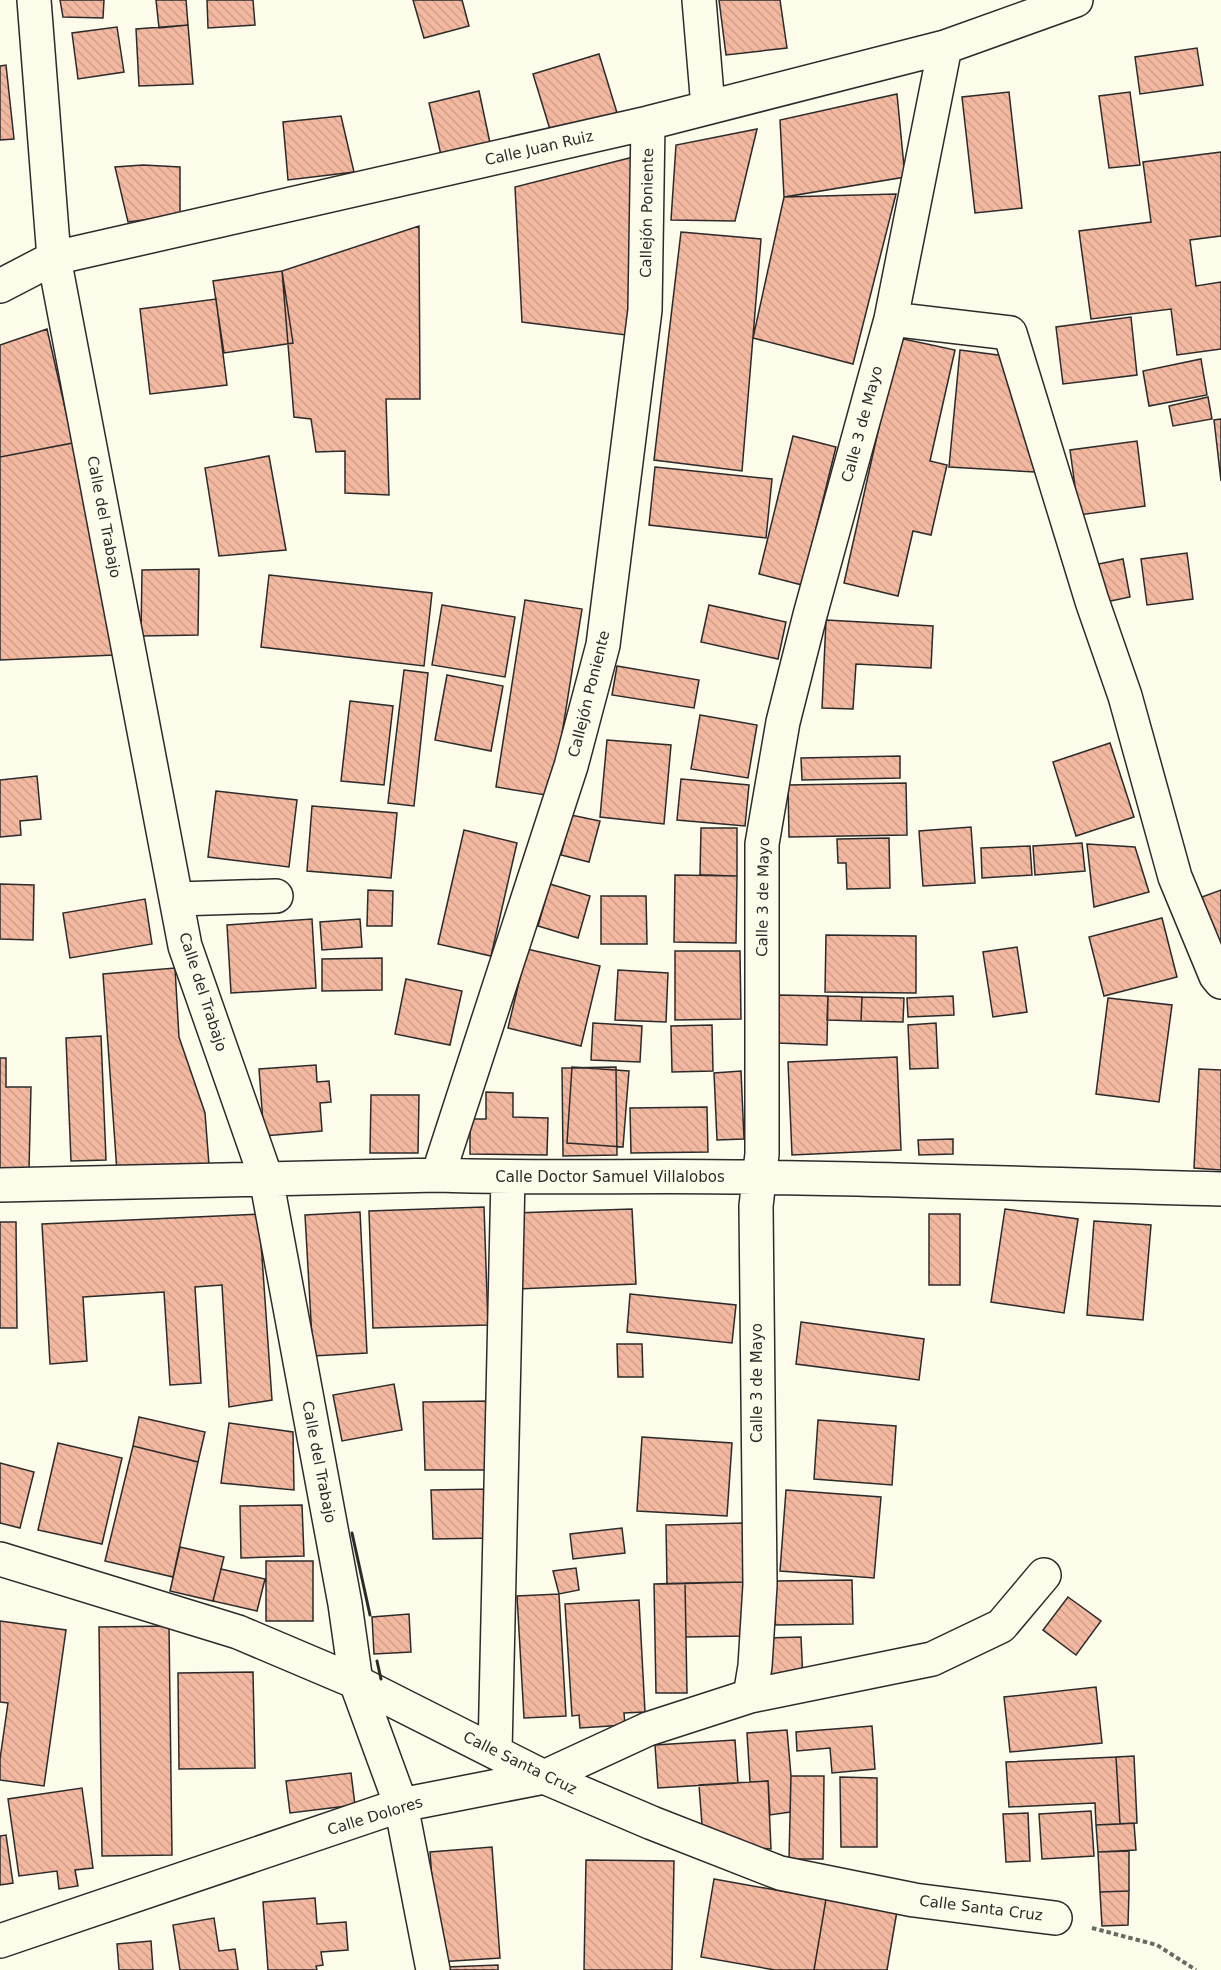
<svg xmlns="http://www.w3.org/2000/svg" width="1221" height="1970" font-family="'DejaVu Sans',sans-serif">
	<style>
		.building { fill: url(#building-back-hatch); stroke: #2b2b2b; stroke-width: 1.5 }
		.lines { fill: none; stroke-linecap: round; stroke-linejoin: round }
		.minor-casing { stroke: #2b2b2b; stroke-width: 36 }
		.path { stroke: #6a6964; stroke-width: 4; stroke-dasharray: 4.5 3; stroke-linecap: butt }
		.minor { stroke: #fdfbea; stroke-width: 33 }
		.wall { stroke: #2b2b2b; stroke-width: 3 }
		.labels { text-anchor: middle; stroke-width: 4.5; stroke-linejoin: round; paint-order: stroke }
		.street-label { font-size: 15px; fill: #2b2b2b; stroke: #fdfbea }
	</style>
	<defs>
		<pattern id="building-back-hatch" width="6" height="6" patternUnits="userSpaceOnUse" patternTransform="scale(1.5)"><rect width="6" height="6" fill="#f2b8a0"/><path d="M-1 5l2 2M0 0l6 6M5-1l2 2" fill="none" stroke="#d09e8a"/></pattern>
	</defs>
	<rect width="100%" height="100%" fill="#fdfbea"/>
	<path class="building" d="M60,0H104L103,18L63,17Z
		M156,0H186L188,25L159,28Z
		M207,0H253L255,25L208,28Z
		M413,0H462L469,26L424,38Z
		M719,0H780L787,48L726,55Z
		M188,25L193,84L139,86L136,29Z
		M117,27L124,72L78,79L72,33Z
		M1197,48L1203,85L1140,94L1135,57Z
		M599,54L618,116L552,136L533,74Z
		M6,65L14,139L0,140V66Z
		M479,91L490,143L441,155L429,103Z
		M1009,92L1022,208L975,213L962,97Z
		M1130,92L1140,165L1109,168L1099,96Z
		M897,94L905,177L784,197L780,120Z
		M341,116L354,172L288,180L283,122Z
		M757,129L735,221L671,220L676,145Z
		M1221,152V236L1190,240L1196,286L1221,282V349L1177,355L1171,309L1091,319L1079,231L1151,222L1143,162Z
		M641,155L626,335L522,322L515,187Z
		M143,165L180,167V215L128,222L115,167Z
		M896,194L853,364L753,338L784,197Z
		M419,226L420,399H386L389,495L345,493V451L316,452L311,419L294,417L282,271Z
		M681,232L761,239L742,471L654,460Z
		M282,271L293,343L224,353L213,281Z
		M216,299L227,385L150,394L140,309Z
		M1131,317L1137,375L1063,384L1056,327Z
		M47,329L73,443L0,457V345Z
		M899,338L955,350L930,461L947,465L931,535L913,531L898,596L844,583Z
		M960,350L1013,357L1035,472L949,467Z
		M1201,359L1207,395L1149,406L1143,371Z
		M1208,397L1212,419L1173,426L1169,406Z
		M1221,419V481L1214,420Z
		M793,436L836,447L802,585L759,574Z
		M1137,441L1145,506L1079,515L1070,450Z
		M73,443L114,655L0,660V457Z
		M269,456L286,550L219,556L205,468Z
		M655,467L772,479L766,538L649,525Z
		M1187,553L1193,599L1147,605L1141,559Z
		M1123,559L1130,597L1096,604L1089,566Z
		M199,569L198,635L141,636L142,570Z
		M269,575L432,593L424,666L261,647Z
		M525,600L582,609L552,796L496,787Z
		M442,605L515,617L505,677L432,665Z
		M709,605L786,622L778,659L701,642Z
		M826,620L933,626L931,668L856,664L853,709L822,708Z
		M617,666L699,680L694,708L612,695Z
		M404,670L428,673L414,806L388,803Z
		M447,675L503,686L491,751L435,740Z
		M350,701L393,706L384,785L341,781Z
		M700,715L757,725L748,778L691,769Z
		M607,740L671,745L664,824L600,817Z
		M1110,743L1134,817L1076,836L1053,762Z
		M900,756V778L802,780L801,758Z
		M37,776L41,819L20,821L21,835L0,837V780Z
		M681,779L749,785L745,826L677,820Z
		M906,783L907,835L789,837L788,785Z
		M216,791L297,800L289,867L208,857Z
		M312,806L397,813L391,878L307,871Z
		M571,815L600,821L589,862L561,855Z
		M971,827L975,883L923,886L919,831Z
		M701,828H737V876L700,875Z
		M464,830L517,843L491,956L438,944Z
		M889,838L890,888L847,889L846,863H838L837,839Z
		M1082,843L1085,871L1035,875L1033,846Z
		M1087,844L1135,847L1149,892L1094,907Z
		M1030,846L1032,875L982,878L981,848Z
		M675,875L737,876L736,943L674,942Z
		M0,884L34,885L33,940L0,939Z
		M550,884L590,896L578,938L538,926Z
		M368,890L393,891L392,926H367Z
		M1221,890V942L1218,943L1202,897Z
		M601,896H646L647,944H601Z
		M145,899L152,944L70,958L63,913Z
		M1162,918L1177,977L1104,996L1089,937Z
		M312,919L316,988L231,993L227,925Z
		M360,919L362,947L322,950L320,922Z
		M826,935L916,936V993L825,992Z
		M1017,947L1027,1012L993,1017L983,952Z
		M527,949L600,966L581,1046L508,1028Z
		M675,951H740L741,1019L675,1020Z
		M382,958V990L322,991V959Z
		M175,968L179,1037L205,1113L209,1165L117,1172L103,974Z
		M618,970L668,973L666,1022L615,1020Z
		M406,979L462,991L450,1045L395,1034Z
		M779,995L828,996L827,1045L778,1043Z
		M828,996L862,997L861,1021L827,1020Z
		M953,996L954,1015L908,1017L907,998Z
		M862,997L904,998L903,1022L861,1021Z
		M1108,998L1172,1005L1159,1102L1096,1094Z
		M593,1023L642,1026L640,1062L591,1060Z
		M936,1023L938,1068L910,1069L908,1025Z
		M712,1025L713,1071L672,1072L671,1026Z
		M101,1036L106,1160L71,1161L66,1038Z
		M897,1057L901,1150L792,1155L788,1062Z
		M0,1058H6V1087H31L29,1170L0,1172Z
		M316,1065L317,1082L329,1081L331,1102L320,1103L322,1131L264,1136L259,1069Z
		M572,1067L629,1071L623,1147L567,1143Z
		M616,1067L617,1155L563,1156L562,1068Z
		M1199,1069L1221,1070V1170L1194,1168Z
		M741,1071L744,1139L717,1140L714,1073Z
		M486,1092L513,1093V1117L548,1118L547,1155L470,1154V1119H486Z
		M371,1095H419L418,1153H370Z
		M707,1107L708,1152L631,1153L630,1108Z
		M953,1139V1154L919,1155L918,1140Z
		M484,1207L488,1325L373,1328L369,1211Z
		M632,1209L636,1284L517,1289L514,1213Z
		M1005,1209L1078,1219L1064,1313L991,1302Z
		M360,1212L367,1353L313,1356L305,1215Z
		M259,1214L272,1400L229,1407L222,1285L195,1287L201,1383L170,1385L164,1292L83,1297L87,1361L50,1364L42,1224Z
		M929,1214H960V1285H929Z
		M1094,1221L1151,1225L1143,1320L1087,1315Z
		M0,1222H16L17,1328H0Z
		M630,1294L736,1305L732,1343L627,1332Z
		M801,1322L924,1339L919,1380L796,1364Z
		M617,1344H642L643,1377H618Z
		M394,1384L402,1430L342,1441L333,1395Z
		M490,1401V1470H425L423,1402Z
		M139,1417L205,1432L198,1462L133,1446Z
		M818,1420L896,1426L892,1485L814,1479Z
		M229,1423L293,1432L294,1490L221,1483Z
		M642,1437L732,1443L727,1516L637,1511Z
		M58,1443L122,1458L102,1544L38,1530Z
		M133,1446L198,1462L173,1577L105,1561Z
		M0,1463L34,1472L20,1528L0,1523Z
		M493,1489L495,1538L433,1539L431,1490Z
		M786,1490L881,1497L874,1578L780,1571Z
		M302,1505L304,1556L241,1558L240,1506Z
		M744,1523V1582L667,1584L666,1525Z
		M622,1528L625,1553L573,1559L570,1534Z
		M180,1547L224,1557L213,1601L170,1591Z
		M266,1561H313V1621H266Z
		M576,1568L579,1590L559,1594L553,1571Z
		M221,1569L265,1579L257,1611L213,1601Z
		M852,1580L853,1624L775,1625V1581Z
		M744,1582L746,1636L686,1637L685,1583Z
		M685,1583L687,1693H656L654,1584Z
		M559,1594L566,1716L524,1718L517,1596Z
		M1068,1597L1101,1621L1076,1655L1043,1630Z
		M639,1600L645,1712L624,1713L625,1725L580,1728L579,1715L572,1716L565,1604Z
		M409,1614L411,1652L374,1654L372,1617Z
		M0,1621L66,1630L44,1786L0,1780V1759L8,1703L0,1702Z
		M169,1626L172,1855L102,1856L99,1627Z
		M801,1637L803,1681L768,1682V1638Z
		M253,1672L255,1768L179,1769L178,1673Z
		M1096,1687L1102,1743L1010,1752L1004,1697Z
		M872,1726L875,1769L832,1773L830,1748L797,1751L796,1732Z
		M787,1730L791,1776L790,1812L770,1815L768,1781L750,1782L747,1733Z
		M735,1740L738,1783L658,1788L655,1745Z
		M1134,1756L1137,1823L1120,1824L1116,1757Z
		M1116,1757L1120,1824L1096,1825L1095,1803L1009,1807L1006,1762Z
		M351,1773L355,1805L290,1813L286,1781Z
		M791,1776H824L823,1859H789Z
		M840,1777L877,1778V1847H841Z
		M768,1781L771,1849L725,1845L703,1838L699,1785Z
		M82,1788L93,1868L75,1870L78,1886L59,1889L57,1871L19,1876L8,1799Z
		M1091,1811L1094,1856L1042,1859L1039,1814Z
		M1028,1813L1030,1861L1006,1862L1003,1814Z
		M1134,1823L1136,1850L1098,1852L1096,1825Z
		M6,1835L13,1883L0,1885V1836Z
		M492,1847L500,1958L438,1962L430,1852Z
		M1129,1851V1891L1100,1892L1098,1852Z
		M586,1860L674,1861L672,1970H584Z
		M714,1879L826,1899L814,1970H775L701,1957Z
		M1129,1891L1128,1925L1102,1926L1100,1892Z
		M315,1898L317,1924L346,1922L348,1950L321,1952L323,1965L316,1966L317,1970H268L263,1902Z
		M826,1899L897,1911L887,1970H814Z
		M214,1918L219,1951L235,1949L238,1970H180L173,1925Z
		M151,1941L153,1970H119L117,1944Z
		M498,1965V1970H446V1967Z"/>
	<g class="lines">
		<g class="minor-casing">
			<path id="minor" d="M34,0L54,258L185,946L266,1178L345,1604L356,1682L401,1805L433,1970
				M699,0L708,107
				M0,286L54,258L648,123L945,47L1076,0
				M891,319L1010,333L1092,601L1125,696L1175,877L1216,976L1221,982
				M177,899L276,896
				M438,1175L571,766L603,645L645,310L648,123
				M0,1185L438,1175C539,1179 640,1175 741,1177C901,1179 1061,1185 1221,1189
				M0,1559L238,1632L356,1682L544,1777L652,1823L780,1873L914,1900L1055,1918
				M750,1696L755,1666L760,1585L756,1206L762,1154V844L783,722L810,615L891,319L945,47
				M495,1752L508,1177
				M0,1941L401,1805L544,1777L648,1729L750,1696L932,1659L1001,1626L1044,1575"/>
		</g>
		<path class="path" d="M1092,1928L1157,1945L1196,1970"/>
		<use href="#minor" class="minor"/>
		<path class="wall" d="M352,1533L370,1615
			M377,1661L381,1679"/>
	</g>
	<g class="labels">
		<g class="street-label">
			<text transform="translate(539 148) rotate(-13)" y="5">Calle Juan Ruiz</text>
			<text transform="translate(647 213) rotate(-89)" y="5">Callejón Poniente</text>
			<text transform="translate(862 424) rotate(-75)" y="5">Calle 3 de Mayo</text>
			<text transform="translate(104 517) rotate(79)" y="5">Calle del Trabajo</text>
			<text transform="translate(589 694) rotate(-76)" y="5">Callejón Poniente</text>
			<text transform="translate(763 897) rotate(-89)" y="5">Calle 3 de Mayo</text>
			<text transform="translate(203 992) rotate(72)" y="5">Calle del Trabajo</text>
			<text x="610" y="1182">Calle Doctor Samuel Villalobos</text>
			<text transform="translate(757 1383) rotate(-90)" y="5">Calle 3 de Mayo</text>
			<text transform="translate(319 1462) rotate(79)" y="5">Calle del Trabajo</text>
			<text transform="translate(520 1763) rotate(26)" y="5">Calle Santa Cruz</text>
			<text transform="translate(375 1816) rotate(-17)" y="5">Calle Dolores</text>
			<text transform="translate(981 1908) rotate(7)" y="5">Calle Santa Cruz</text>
		</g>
	</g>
</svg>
